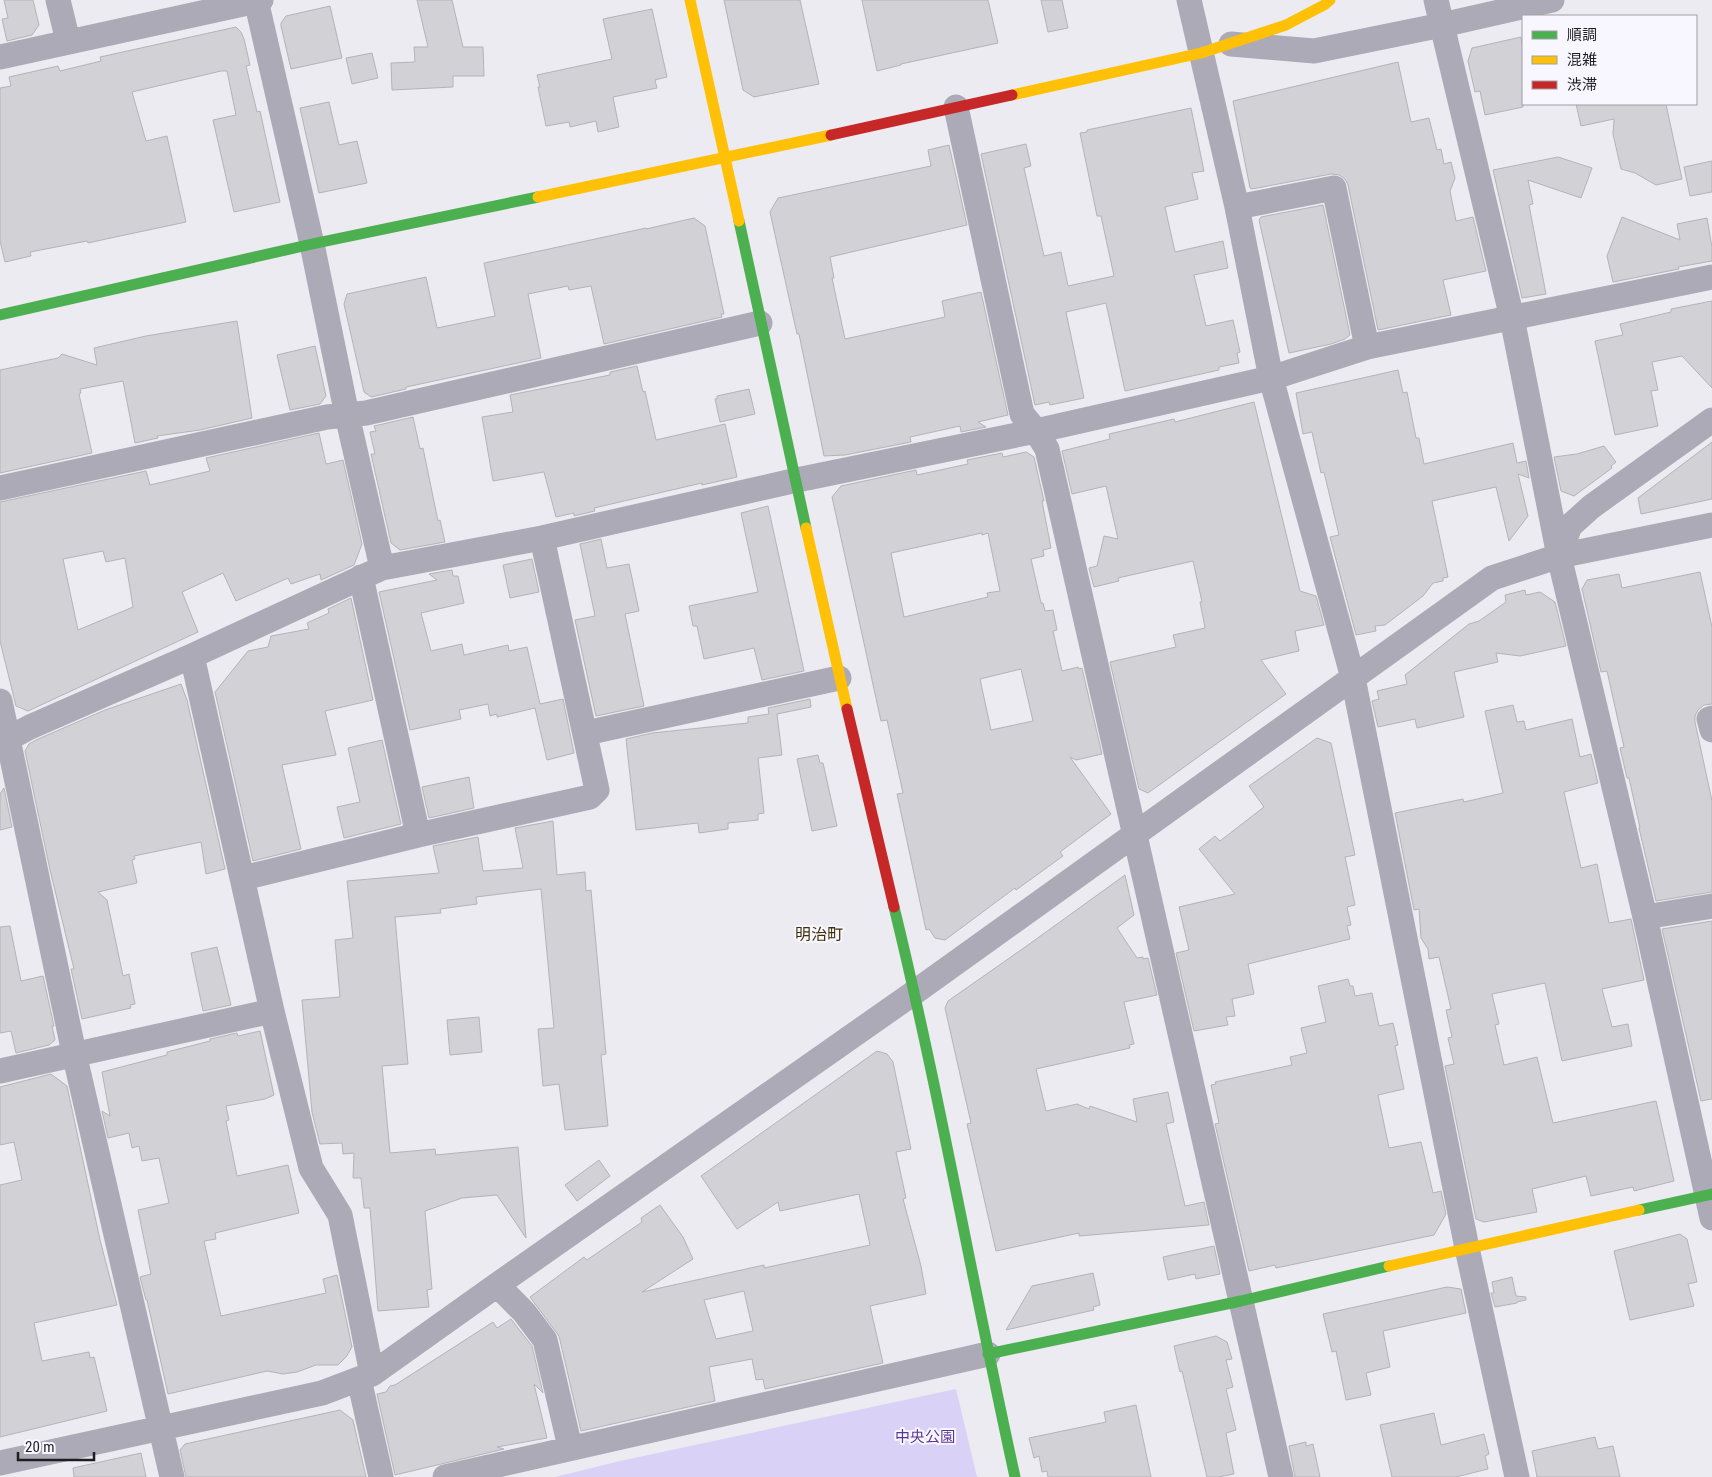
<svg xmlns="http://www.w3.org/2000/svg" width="1712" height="1477" font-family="'Roboto Condensed','Noto Sans JP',sans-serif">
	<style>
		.green { fill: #dad1f6 }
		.building { fill: #d2d1d5; stroke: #b4b3b8; fill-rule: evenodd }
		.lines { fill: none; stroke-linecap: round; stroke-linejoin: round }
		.street { stroke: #acaab6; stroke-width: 25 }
		.fast { stroke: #4caf50; stroke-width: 11 }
		.slow { stroke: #ffc107; stroke-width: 11 }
		.jam { stroke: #c62828; stroke-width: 11 }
		.labels { text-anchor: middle; stroke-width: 4; stroke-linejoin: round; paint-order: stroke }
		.park-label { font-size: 15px; fill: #583893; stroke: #f8f6fe }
		.neighbourhood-label { font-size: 16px; fill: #413007; stroke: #f8f6fe }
	</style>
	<rect width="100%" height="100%" fill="#ecebf1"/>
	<path class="green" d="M956,1389L977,1477H555L620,1461Z"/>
	<path class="building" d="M4,0H33L39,25L32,35L7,41L2,19L8,18Z
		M417,0H452L463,47H483L484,76H453V87L392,90L391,63L415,62L414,47H428Z
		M724,0H800L819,84L754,97L743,90Z
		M862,0H988L998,43L901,64V65L877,71Z
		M1041,0H1062L1068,28L1048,32Z
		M330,6L342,58L291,69L281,26V23L286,16Z
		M652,9L667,77L655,80L657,88L613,97L619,127L598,132L596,121L570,127L569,122L546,126L538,87H540L537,75L612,59L603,19Z
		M236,27L241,32L244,39L250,65L246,66L257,112L260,111L280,202L234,212L213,120L236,115L227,71H221L132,92L146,141L167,136L186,222L106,239L88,243L87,241L30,252L31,256L5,262L0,241V88L11,86L9,77L58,66L60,71L101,61L100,57Z
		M1521,37L1523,49V107L1485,115L1480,91L1475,92L1468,61L1472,48Z
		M372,53L378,78L352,84L346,58Z
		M1398,62L1411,122L1429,118L1437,150L1441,149L1444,164L1451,162L1455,178L1450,191L1456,221L1473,217L1486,271L1443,280L1451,315L1378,330L1348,185L1345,179L1339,175L1331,174L1252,189L1250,188L1233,101Z
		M329,102L339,145L357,141L367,183L319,193L300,108Z
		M1576,104H1666L1682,179L1656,185L1635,173L1621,169L1613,134L1614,119L1581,126Z
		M1191,108L1204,171L1192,173L1198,199L1165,207L1175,252L1223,241L1228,268L1194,275L1206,326L1233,320L1240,352L1237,353L1239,363L1219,367V370L1125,391L1106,303L1066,312L1084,398L1050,405L1049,402L1035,405L981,154L1026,144L1031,166L1024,168L1044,256L1061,252L1068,286L1114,276L1101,216H1097L1080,133L1087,132V130Z
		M949,145L967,225L830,257L834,278H832L845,339L945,317L942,301L981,292L1008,415L978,422L986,427L961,432L960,426L910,437L911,442L845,455L824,456L799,334H797L770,212L778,198L931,166L928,150Z
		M1558,157L1592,168L1581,198L1528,180L1533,204L1529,205L1546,294L1522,298L1493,170Z
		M1712,161V192L1690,196L1684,167Z
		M1323,205L1350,335L1345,339L1331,344L1289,353L1259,220L1261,217Z
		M1622,217L1680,240L1677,224L1707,218L1712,247V261L1678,267L1679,269L1613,282L1607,256Z
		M694,218L705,226L724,314H721L722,317L604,344L591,286L569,290L568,286L528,294L541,358L411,386L406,387V389L371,397L364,392L344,304L347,294L426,277L437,328L495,316L484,263L646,228V229Z
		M1712,301V388L1682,356L1652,362L1658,390L1651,391L1658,426L1615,435L1595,341L1623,335L1620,324L1671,312V309Z
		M237,321L252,418L200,430L157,436L158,438L135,443L123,381L80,389L81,393L79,394L92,453L0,473V370L58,358L62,354L97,365L94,348L146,336Z
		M315,346L326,396L320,404L290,410L277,355Z
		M637,366L643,392L645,391L656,440L725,424L737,477L702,485V483L594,508L595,511L574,516V513L556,517L544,472L493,481L482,417L513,412L510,395L610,375V372Z
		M1398,370L1403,393L1407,392L1416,438H1419L1424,464L1513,443L1517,463L1526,461L1529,478L1518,474L1528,516L1509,541L1496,487L1432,501L1448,577L1443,578V581L1433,583L1423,596L1385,625L1375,626L1376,631L1356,635L1330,537L1339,535L1324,472L1321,473L1312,432L1303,434L1296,393Z
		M749,389L755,414L720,422L715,399H717V396Z
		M1254,402L1300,591L1316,596L1324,625L1295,631L1299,651L1261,660L1286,694L1148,793L1139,789L1110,662L1176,647L1173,635L1205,628L1200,602H1202L1193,561L1118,578L1119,581L1094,587L1089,568L1097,566L1104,536L1118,539L1106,486L1072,494L1062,451L1110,439L1109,434L1174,419L1175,422Z
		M413,417L420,449L423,448L438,521L440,520L445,542L400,550L391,543L371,454H375L370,432L376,431L374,426Z
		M319,433L326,464L343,460L362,544L354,565L321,580L320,574L291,584L288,578L236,601L223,573L182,592L198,632L28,711L16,706L0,641V502L146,471L150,485L210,471L206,458ZM103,551L106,562L125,558L133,607L78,630L63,559Z
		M1712,442V499L1641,514L1638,498Z
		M1604,446L1616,462L1611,466L1612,468L1574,496L1561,491L1554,457L1577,454Z
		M1026,452L1034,457L1044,501H1042L1051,548L1043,550L1044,556L1031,559L1041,603H1043L1045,611L1053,610L1057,630L1053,631L1062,671L1078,667L1079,669L1082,668L1102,754L1076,760L1070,757L1111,814L1060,852L1063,856L1016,890L1015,888L945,940L935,938L929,929L926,930L897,794L903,793L887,720L881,721L832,497L841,486L916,470L917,475L968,464L967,460L1002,453L1003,457ZM982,533V535L988,533L1000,591L987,593L988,597L904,617L891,553ZM1021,669L1033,721L991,730L980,679Z
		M768,506L804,671L762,680L754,648L704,659L697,626H693L689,606L758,592L741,513Z
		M601,539L607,568L629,564L639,611L625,614L644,706L596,716L575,620L595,616L580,544Z
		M532,559L539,592L510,598L503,565Z
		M452,570L453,576H458L464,603L421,613L431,651L462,644L464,655L508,645L509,651L527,647L540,704L563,699L574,753L547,760L535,708L497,717V714L490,716L488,704L459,710L461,719L410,730L379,592L437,580L429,574Z
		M1700,572L1712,627V704L1704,705L1698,710L1695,716V722L1712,801V892L1656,901L1639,828H1640L1629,778H1627L1620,748L1624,747L1607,671L1601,672L1582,589L1587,580L1619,574L1622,588Z
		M1525,590L1526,595L1540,592L1555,602L1566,646L1520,656L1496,653L1498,662L1454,672L1464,717L1417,728L1415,719L1378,727L1372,701L1379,699L1377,691L1407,684L1405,675L1469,624L1479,621L1506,602L1505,595Z
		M351,598L373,700L325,711L336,755L282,765L301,849L253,861L215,692L248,651L268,647L271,636L309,629L307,623L329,613L328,609Z
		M181,684L187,700L225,869L206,874L201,842L134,856L135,859L132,860L137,883L98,892L107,900L123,976L129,974L135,1004L130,1005L131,1008L82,1019L71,969H74L50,870L25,751L29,744L36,740L105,710Z
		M810,699L811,707L777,714L782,755L758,758L764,813L758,814V820L728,823V829L699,833L698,823L636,830L626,739L652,733L748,723V717L769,714L768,708Z
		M1513,705L1517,722L1524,721L1526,730L1572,719L1580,757L1591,754L1598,783L1564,792L1581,868L1597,864L1609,923L1631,919L1644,980L1602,989L1612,1027L1628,1024L1632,1046L1562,1061L1545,983L1492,994L1499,1024L1495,1025L1504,1065L1537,1057L1553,1123L1656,1101L1674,1181L1634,1191L1633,1187L1591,1196L1586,1176L1532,1189L1537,1212L1484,1222L1476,1219L1445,1066L1454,1064L1448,1038L1452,1037L1446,1010L1451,1009L1439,957L1429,959L1428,949L1421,938L1419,909L1414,910L1395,813L1463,799L1464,802L1503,793L1485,711Z
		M1317,738L1331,743L1355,855L1345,857L1355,905L1347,907L1351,925L1347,926L1350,939L1248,964L1254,994L1232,999L1235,1016L1226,1017L1228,1025L1194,1031L1176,953L1189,950L1179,907L1235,894L1199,849L1215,836L1220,841L1264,807L1249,786Z
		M382,740L401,824L344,838L337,807L360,802L348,748Z
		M818,755L820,763H823L837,826L812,831L797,759Z
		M469,777L474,808L429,818L422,787Z
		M4,788L12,827L0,830V794Z
		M553,821L557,875L585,872L586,891L591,890L606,1054L601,1055L608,1126L565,1130L559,1084L543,1086L538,1029L554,1028L541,889L476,897L477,904L440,909L441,913L395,917L408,1064L382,1066L390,1153L435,1149L436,1155L518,1147L526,1238L497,1195L462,1198L425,1211L432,1289L427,1290L429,1307L378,1311L370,1208H364L361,1178H353L354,1153L343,1154L342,1143L320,1144L312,1112L302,1000L340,997L335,940L353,938L347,881L439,873L433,846L478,837L483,871L523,868L515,828Z
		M1125,875L1134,915L1117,928L1137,958L1143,957V959L1148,958L1157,995L1124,1002L1134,1044L1129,1045L1130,1048L1036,1069L1046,1111L1077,1104L1089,1109L1090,1106L1137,1122L1133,1099L1168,1092L1174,1122L1166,1124L1185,1206L1204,1202L1209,1225L1079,1236V1233L996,1251L967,1124L971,1123L945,1008L948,1001L1028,945Z
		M1712,921V1099L1701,1101L1662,929Z
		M10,926L21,981L43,976L54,1026H52L55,1040L49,1045L16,1053L11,1031L0,1033V927Z
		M217,947L231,1005L203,1011L191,953Z
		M1348,979L1350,986H1353L1355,996L1372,993L1379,1026L1393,1023L1398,1045L1395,1046L1404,1089L1378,1095L1389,1148L1421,1142L1433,1193L1441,1191L1446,1214L1434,1235L1276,1268L1275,1265L1249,1271L1215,1124L1219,1123L1211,1085L1216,1084L1215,1082L1292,1065L1290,1057L1307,1053L1301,1028L1326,1022L1318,986Z
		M479,1017L482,1052L450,1055L447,1020Z
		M260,1031L274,1095L265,1099L226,1106L229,1120L226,1121L237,1176L288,1165L299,1213L215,1233L216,1239L204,1241L221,1316L326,1293L323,1279L337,1275L352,1347L346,1357L338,1365H316L297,1372L283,1374L267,1371L168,1394L147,1300H146L140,1277L151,1274L138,1210L169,1203L159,1158L142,1161L139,1146L132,1148L129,1133L108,1138L102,1111L110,1116L102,1072L167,1055V1052L210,1041V1039L237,1033L238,1036Z
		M877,1051L887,1054L893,1062L911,1149L896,1152L906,1198L903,1199L921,1266L926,1294L870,1306L883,1363L765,1389L763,1379L756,1380L752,1359L709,1367L715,1401L581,1431L559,1336L530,1297L584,1257L587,1260L642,1222L641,1218L660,1205L683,1237L693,1259L642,1292L764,1265V1268L870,1245L859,1194L780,1211L778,1202L737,1229L701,1176ZM744,1291L753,1331L716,1339L704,1300Z
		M51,1074L67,1086L100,1240L117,1305L34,1323L42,1361L89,1352L90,1358L94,1357L107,1411L0,1437V1185L22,1180L14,1142L0,1145V1087Z
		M599,1160L610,1176L577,1201L565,1185Z
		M1680,1234L1687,1239L1697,1282L1688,1284L1694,1306L1630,1320L1614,1251Z
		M1214,1246L1220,1274L1196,1279L1195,1274L1168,1280L1163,1257Z
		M1093,1273L1100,1305L1093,1307L1094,1310L1006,1330L1032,1286Z
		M1512,1277L1516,1296L1526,1297V1300L1517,1302V1303L1495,1307L1491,1293H1494L1492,1282Z
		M1447,1287L1461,1289L1466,1313L1383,1331L1390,1367L1366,1373L1371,1395L1346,1400L1336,1351L1332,1352L1323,1314Z
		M511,1319L532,1346L543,1393L534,1384L547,1438L497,1447L504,1449L395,1475L377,1394L386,1392L390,1386L395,1385L493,1322L497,1328Z
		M1216,1336L1227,1342L1232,1359L1226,1360L1233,1387L1226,1389L1236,1430L1226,1433L1234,1474L1218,1477H1207L1182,1371L1180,1372L1174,1346Z
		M1136,1405L1151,1477H1048L1047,1471L1042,1472L1039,1456L1034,1458L1029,1438L1106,1422L1104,1412Z
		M340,1410L353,1420L366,1477H186L180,1450L185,1444Z
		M1434,1413L1441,1445L1484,1434L1489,1454L1485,1456L1488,1469L1456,1477H1392L1380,1425Z
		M1595,1437L1598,1449L1613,1446L1620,1477H1537L1532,1451Z
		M1306,1442V1446L1313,1444L1320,1477H1295L1289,1446Z
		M141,1453L146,1477H74L73,1468Z"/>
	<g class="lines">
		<path class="street" d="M58,0L68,41
			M256,0L312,244L347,415L382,568
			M1189,0L1237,207L1271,378L1353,678L1467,1248L1517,1477
			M1436,0L1512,318L1559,556L1645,917L1712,1218
			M1231,44L1314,51L1442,25L1552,0
			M0,57L261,0
			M956,107L1022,414L1036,431L1047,449L1281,1477
			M1237,207L1334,188L1367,347
			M0,488L327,417L366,413L760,323
			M1559,556L1570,526L1591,507L1712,420
			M361,577L418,835
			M192,656L272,1011L311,1168L340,1215L372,1374
			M0,701L74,1053L172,1477
			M1712,718L1709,719L1712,730
			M586,733L839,678
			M0,743L30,727L192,656L382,568L542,538L797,480L1036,431L1271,378L1367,347L1712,277
			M243,878L418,835L590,797L597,790L542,538
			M1645,917L1712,906
			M0,1071L272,1011
			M497,1285L524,1312L545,1340L570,1447
			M359,1379L381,1477
			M0,1463L322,1393L372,1374L497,1285L915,992L1492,578L1559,556L1712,525
			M445,1477L988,1354"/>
		<path class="fast" d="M739,221L806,528
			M0,315L312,244L538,197
			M894,907C940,1095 973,1287 1015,1477
			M1639,1210L1712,1194
			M988,1354L1241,1301L1389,1266"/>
		<path class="slow" d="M690,0L739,221
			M1012,95L1201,53L1286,25L1324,5L1330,0
			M538,197L831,135
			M806,528L847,709
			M1389,1266L1639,1210"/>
		<path class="jam" d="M831,135L1012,95
			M847,709L894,907"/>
	</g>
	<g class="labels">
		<g class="park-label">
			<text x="925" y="1442">中央公園</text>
		</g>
		<g class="neighbourhood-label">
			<text x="819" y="940">明治町</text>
		</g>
	</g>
	<rect x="1522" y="15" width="175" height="90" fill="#f8f6fe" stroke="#a19fa5"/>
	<rect x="1532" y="31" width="25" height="8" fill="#4caf50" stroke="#a19fa5"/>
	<text x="1567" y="40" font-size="15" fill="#1e1d20">順調</text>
	<rect x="1532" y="56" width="25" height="8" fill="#ffc107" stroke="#a19fa5"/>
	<text x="1567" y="65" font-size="15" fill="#1e1d20">混雑</text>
	<rect x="1532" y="81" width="25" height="8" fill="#c62828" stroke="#a19fa5"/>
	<text x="1567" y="90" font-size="15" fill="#1e1d20">渋滞</text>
	<path d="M18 1452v8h76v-8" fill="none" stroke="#1e1d20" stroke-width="2.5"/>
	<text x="25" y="1452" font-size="15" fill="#1e1d20" stroke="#f8f6fe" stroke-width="4" paint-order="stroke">20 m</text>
</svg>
